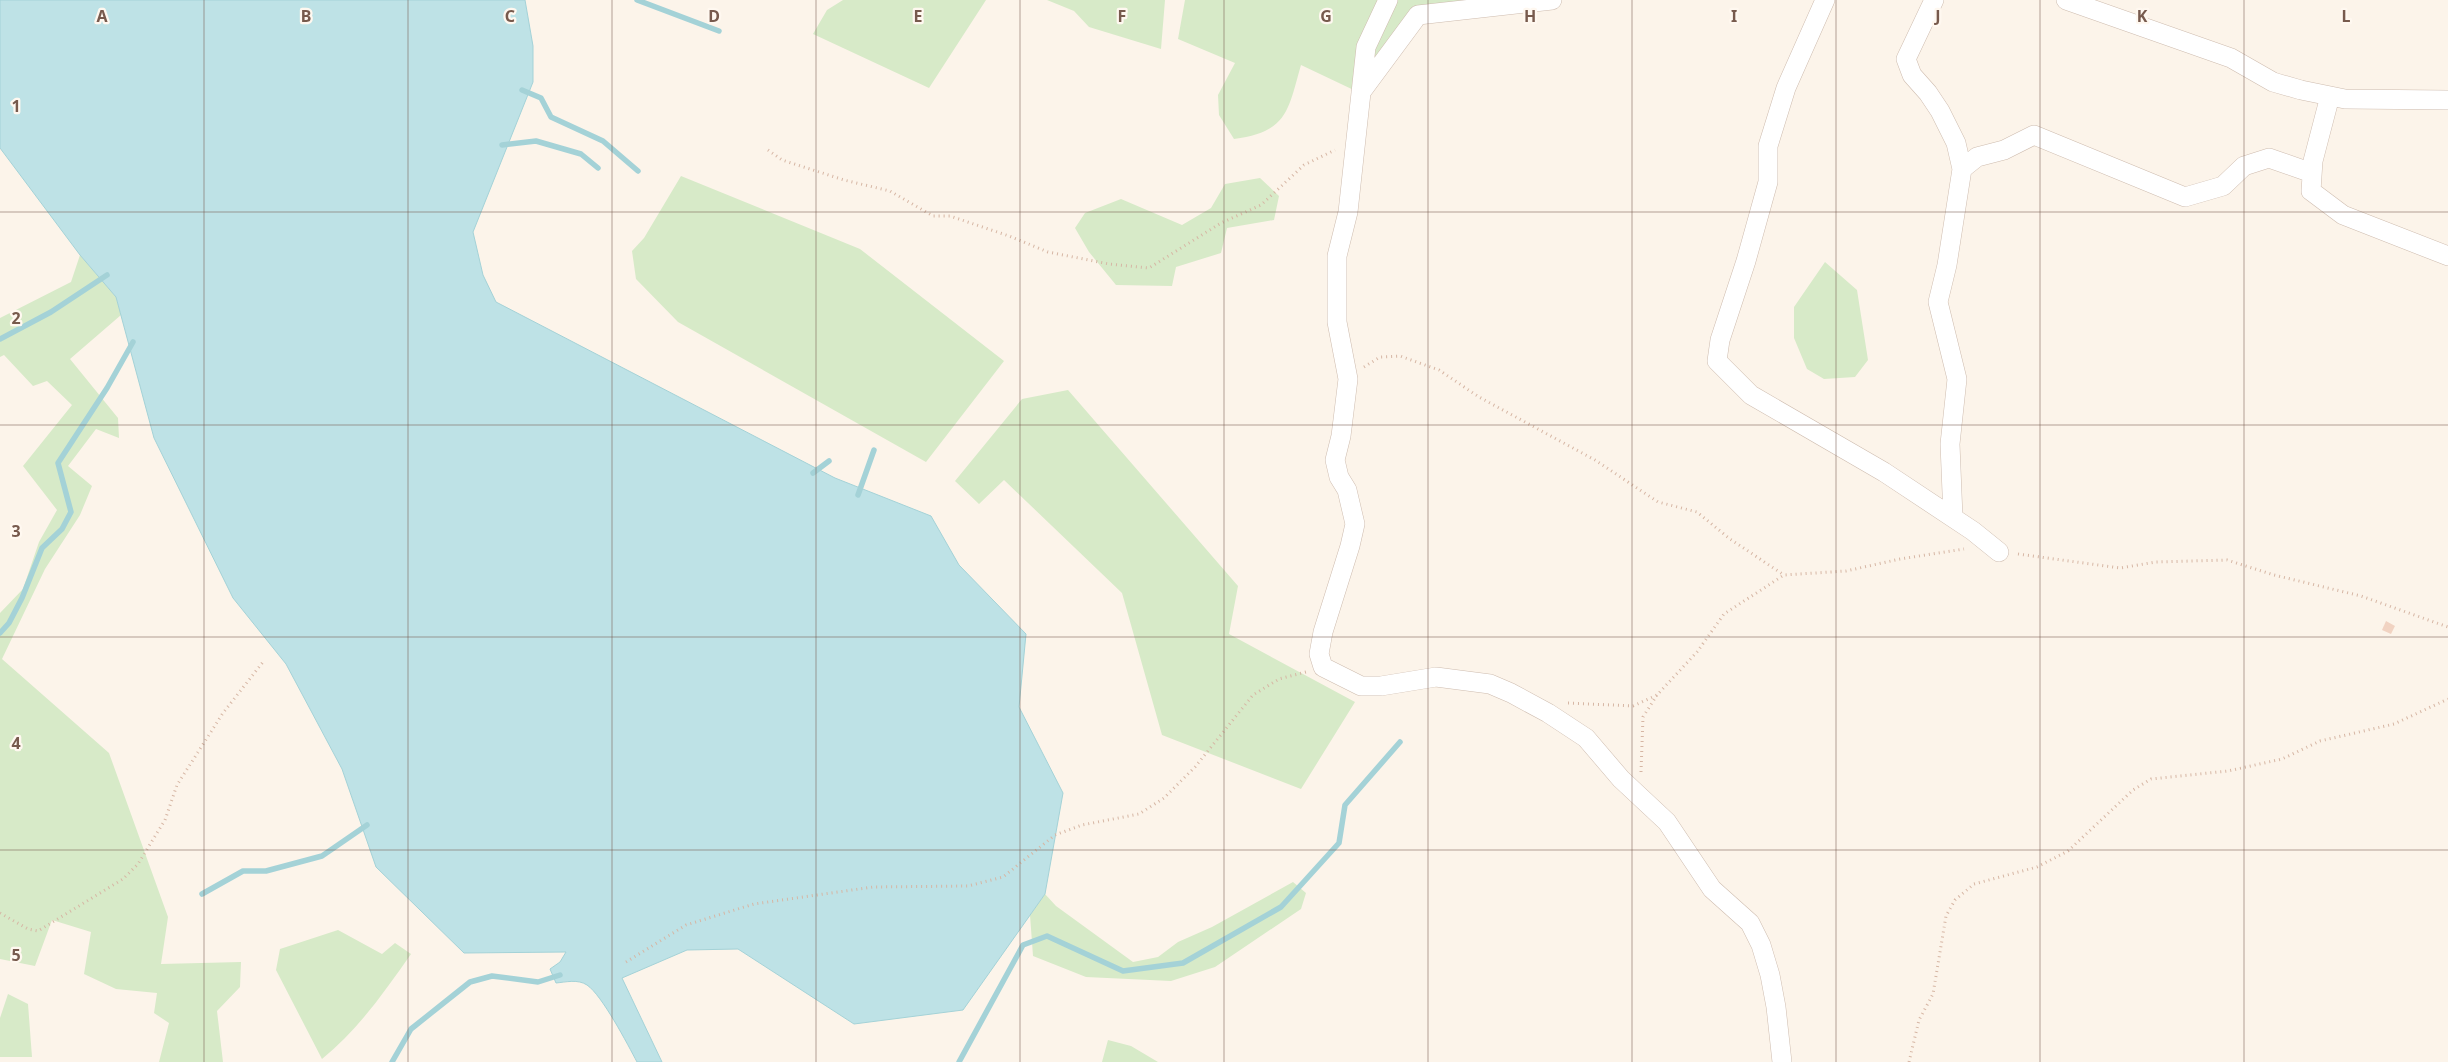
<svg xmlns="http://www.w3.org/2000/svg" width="2448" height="1062" font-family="'Noto Sans',sans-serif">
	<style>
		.green { fill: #d7eac8 }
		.water { fill: #bee2e6; stroke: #a4d2d7 }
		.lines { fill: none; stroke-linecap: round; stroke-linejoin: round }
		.stream { stroke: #a4d2d7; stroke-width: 5.5 }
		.building { fill: #f1d3c2 }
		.minor-casing { stroke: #cebcaf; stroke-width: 20 }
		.path { stroke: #d6b6a4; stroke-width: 3; stroke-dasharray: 1 4; stroke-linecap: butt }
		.minor { stroke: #fff; stroke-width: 19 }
		.grid { fill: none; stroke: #775a4d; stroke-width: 1; stroke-opacity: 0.55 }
		.grid-label { font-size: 16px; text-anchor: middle; font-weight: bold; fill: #775a4d; stroke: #fff8f0; stroke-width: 4.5; stroke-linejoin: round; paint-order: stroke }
	</style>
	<rect width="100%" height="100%" fill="#fcf4ea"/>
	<path class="green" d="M843,0H986L929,88L813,34L827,10Z
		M1047,0H1165L1161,49L1089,27L1074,11Z
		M1185,0H1552L1418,15L1360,93L1301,65C1288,110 1288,132 1234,139L1219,115L1218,95L1235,63L1178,39Z
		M681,176L860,249L1004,361L926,462L678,322L636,279L632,251L644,238Z
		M1260,178L1279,196L1274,220L1227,228L1221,253L1176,267L1172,286L1116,285L1089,252L1075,228L1085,213L1121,199L1182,225L1211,208L1225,184Z
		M80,255L116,297L121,315L70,359L118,418L119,438L96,429L68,466L92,486L80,515L45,569L2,659L109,753L168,917L161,964L241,962L240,987L217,1011L223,1062H159L169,1023L154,1013L157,993L116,989L84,974L91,932L52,920L35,966L0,959V613L23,589L39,542L57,510L23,466L72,405L47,381L33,386L4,355L0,357V318L71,282Z
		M1825,262L1857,290L1868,360L1855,377L1824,379L1807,369L1794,338V307Z
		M1068,390L1238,586L1229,634L1355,702L1301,789L1162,735L1122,593L1004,480L979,504L955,481L1022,399Z
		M1293,882L1306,893L1301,909L1215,967L1171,981L1086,977L1033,956L1030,915L1045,894L1056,906L1133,962L1158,957L1178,942L1212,927Z
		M338,930L382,954L395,943L411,954C385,991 358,1030 322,1059L276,970L280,949Z
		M8,994L28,1004L32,1057H0V1018Z
		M1108,1040L1131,1046L1158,1062H1102Z"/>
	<path class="water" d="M0,0H525L533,46V82L473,232L483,275L496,302L835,478L931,516L959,565L1026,634L1019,707L1063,793L1045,894L963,1010L854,1024L738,949L687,950L622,978L662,1062H637C628,1045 602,995 587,985C578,979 566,982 556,983L550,969L560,962L566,952L464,953L376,867L342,769L286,664L233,598L154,438L116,297L80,255L0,148Z"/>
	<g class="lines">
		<path class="stream" d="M637,0L719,31
			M522,90L541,98L551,117L603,141L638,171
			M502,145L536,141L581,154L598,168
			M0,339L51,312L107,275
			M813,473L829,461
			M858,495L874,450
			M0,633L9,623L22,598L42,548L62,529L71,512L58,463L107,388L133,342
			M202,894L243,871H266L322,856L367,825
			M392,1062L411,1029L470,982L492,976L538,982L560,975
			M959,1062L1023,945L1047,936L1123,971L1183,963L1281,907L1339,843L1345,805L1400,742"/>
	</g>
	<path class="building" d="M2386,621L2395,626L2391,634L2382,630Z"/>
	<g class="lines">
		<g class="minor-casing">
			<path id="minor" d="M1388,0L1366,47L1348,212L1337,256V322L1348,379L1341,436L1335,460L1339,477L1347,490L1355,524L1350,546L1323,632L1319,654L1323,667L1361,686H1381L1436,677L1490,684L1511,693L1548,713L1586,738L1621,779L1667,822L1712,889L1750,923L1761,945L1770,975L1776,1007L1782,1062
				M1825,0L1786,88L1768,146V182L1746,261L1720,340L1717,361L1751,395L1884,472L1973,531L1999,552
				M1934,0L1906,59L1912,75L1928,93L1940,111L1956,143L1962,169L1947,265L1938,302L1957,379L1950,444L1953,517
				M2066,0L2231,58L2273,82L2301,90L2345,99L2448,100
				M1361,92L1418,15L1552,0
				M2330,96L2313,161L2311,191L2343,215L2448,256
				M1962,169L1977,157L2004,150L2034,135L2185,197L2223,186L2244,166L2269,158L2312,173"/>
		</g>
		<path class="path" d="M768,150L782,160L844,180L890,191L933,216H950L1009,236L1048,252L1109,264L1149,268L1221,223L1261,205L1304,165L1335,150
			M1364,367L1380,357L1400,356L1439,370L1479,397L1595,460L1658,502L1697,512L1730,539L1784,575
			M2018,554L2120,568L2156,562L2227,560L2274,575L2361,596L2448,627
			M1568,703L1633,706L1657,695L1697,652L1724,614L1784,575L1846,571L1900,559L1964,549
			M1641,772L1643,717L1657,695
			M0,913L28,929L38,931L123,879L138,864L165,820L177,785L223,713L263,662
			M626,962L686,925L754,904L873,887L968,886L1003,877L1055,835L1082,825L1139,814L1164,798L1195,767L1253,695L1279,679L1306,672
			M1909,1062L1919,1020L1933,994L1946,916L1955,900L1974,884L2037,867L2068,851L2133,790L2151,779L2228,771L2282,759L2320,741L2394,724L2448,699"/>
		<use href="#minor" class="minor"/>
	</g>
	<path class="grid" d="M204,0V1062M408,0V1062M612,0V1062M816,0V1062M1020,0V1062M1224,0V1062M1428,0V1062M1632,0V1062M1836,0V1062M2040,0V1062M2244,0V1062M0,212H2448M0,425H2448M0,637H2448M0,850H2448"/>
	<g class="grid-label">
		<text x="102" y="22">A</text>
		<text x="306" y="22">B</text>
		<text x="510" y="22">C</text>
		<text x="714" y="22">D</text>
		<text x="918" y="22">E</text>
		<text x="1122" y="22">F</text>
		<text x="1326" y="22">G</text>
		<text x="1530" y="22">H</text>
		<text x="1734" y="22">I</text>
		<text x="1938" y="22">J</text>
		<text x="2142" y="22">K</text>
		<text x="2346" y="22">L</text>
		<text x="16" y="112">1</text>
		<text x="16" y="324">2</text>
		<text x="16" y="537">3</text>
		<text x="16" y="749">4</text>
		<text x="16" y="961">5</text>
	</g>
</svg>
